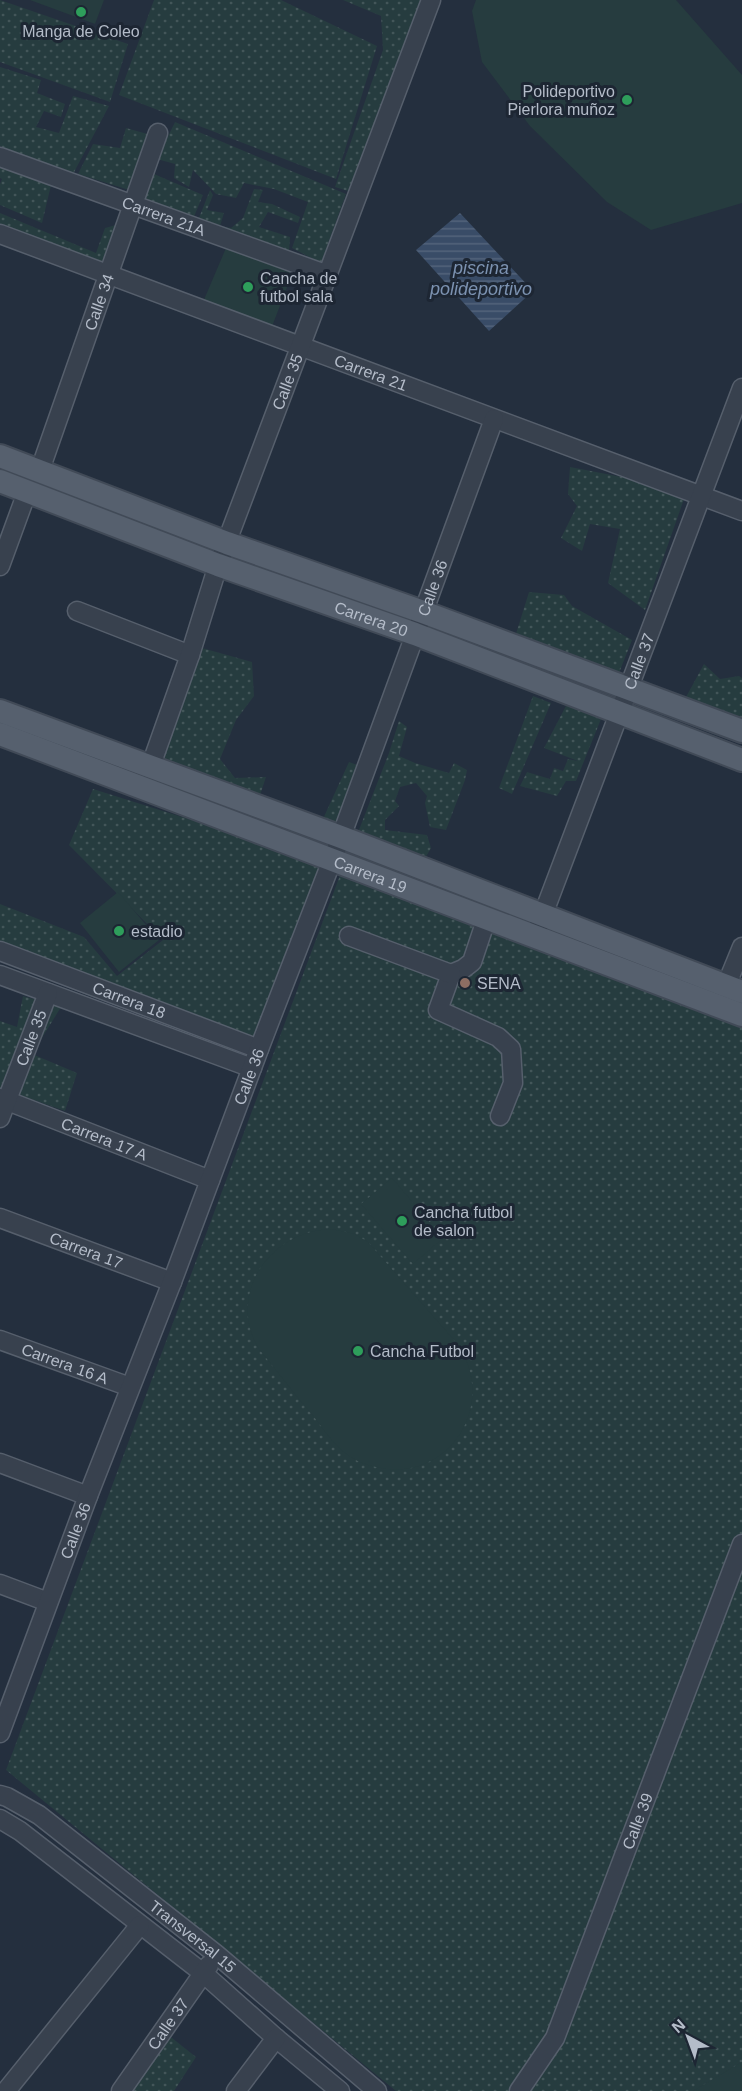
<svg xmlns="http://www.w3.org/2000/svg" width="742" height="2091" font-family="Helvetica,sans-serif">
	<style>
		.grass { fill: url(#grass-dots) }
		.pitch { fill: #263c3f }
		.water { fill: url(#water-rules) }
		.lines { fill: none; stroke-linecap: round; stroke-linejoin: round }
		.minor-casing { stroke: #565f6c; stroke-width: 21 }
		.major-casing { stroke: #414a57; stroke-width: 26 }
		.minor { stroke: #38414e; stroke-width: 18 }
		.major { stroke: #56606e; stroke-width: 22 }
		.leisure-dot { fill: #2e9e5b; stroke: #1d2633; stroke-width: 2 }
		.education-dot { fill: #8d6e63; stroke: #1d2633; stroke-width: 2 }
		.labels { text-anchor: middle; stroke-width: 6; stroke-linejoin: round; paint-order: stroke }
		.poi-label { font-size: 16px; fill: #b4bcc9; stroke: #1d2633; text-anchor: start }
		.street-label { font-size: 16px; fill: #b4bcc9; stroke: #1d2633 }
		.water-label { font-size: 18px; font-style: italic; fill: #7c92b1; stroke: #1d2633 }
	</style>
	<defs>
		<pattern id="grass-dots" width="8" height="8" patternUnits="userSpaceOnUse" patternTransform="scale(1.5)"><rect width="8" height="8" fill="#263c3f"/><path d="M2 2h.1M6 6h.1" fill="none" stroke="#435659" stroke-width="1.8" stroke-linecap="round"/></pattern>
		<pattern id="water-rules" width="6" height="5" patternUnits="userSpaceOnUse" patternTransform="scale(1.5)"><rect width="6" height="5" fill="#394c67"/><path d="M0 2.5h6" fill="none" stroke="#53647b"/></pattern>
	</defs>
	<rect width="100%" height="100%" fill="#242f3e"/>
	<path class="grass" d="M0,0L128,44L110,102L0,62Z
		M154,0H281L377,46L336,179L119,95Z
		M343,0H422L348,191L335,187L383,50L381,16Z
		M0,67L41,80L37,93L65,104L61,117L44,111L36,127L59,133L73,96L109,106L72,176L0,146Z
		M175,122L346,194L321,263L292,248L308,202L274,189L244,183L236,198L216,194L193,170L189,187L174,178L175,164L157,159Z
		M126,128L151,135L129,190L78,174L93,144L120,148Z
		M0,163L52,181L42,223L0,205V184L2,179L0,178Z
		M154,174L203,195L193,219L144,198Z
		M254,189L263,190L258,202L272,204L300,217L298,223L268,212L259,227L290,237L289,254L197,223L210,190L213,195L207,210L224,213L220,226L231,228L243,218Z
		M0,213L96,253L105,228L116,225L102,262L0,225Z
		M570,467L627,478L684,499L645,610L608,583L620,529L590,524L582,551L561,538L577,506L568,494Z
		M529,592L564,595L572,606L632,640L615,683L571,668L565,651L515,637Z
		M202,648L252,662L254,696L236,720L220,759L235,778L266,777L259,798L159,764Z
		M704,664L720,679L739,676L742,678V728L680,708Z
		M533,696L551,703L512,794L499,788Z
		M568,702L601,719L576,781H566L557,796L520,786L527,772L550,779L554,768L563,771L568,759L578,761L544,748Z
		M399,721L407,727L399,756L415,763L449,773L454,763L467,770L465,780L446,830L430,827L425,803L427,796L416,783L400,787L395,801L399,806L385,820V830L427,835L431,848L424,860L355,840L389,753Z
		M349,762L365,768L339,828L322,821Z
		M93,789L325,862L258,1040L0,942V904L84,937L117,976L163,940L69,845Z
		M342,870L742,1022V2091H396L6,1770Z
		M23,996L61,1007L32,1054L77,1073L65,1111L0,1088V1021L17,1027Z
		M167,2034L196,2057L174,2091H125Z"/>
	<path class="pitch" d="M30,0H104L95,24Z
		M476,0H676L742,75V203L651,230L607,202L530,126L482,62L472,11Z
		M226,248L293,272L271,329L203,302Z
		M118,892L159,940L119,972L80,923Z
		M392,1178L443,1238L413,1264L361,1204Z
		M331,1229L355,1234L368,1242L454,1340C500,1397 454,1481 381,1468C371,1466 359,1463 351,1457C336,1448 325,1431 314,1417C295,1394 277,1372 259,1349C226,1294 270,1231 331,1229Z
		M742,2062V2091H693Z"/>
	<path class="water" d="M460,213L533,291L489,331L416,250Z"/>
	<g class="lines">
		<g class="minor-casing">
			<g id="minor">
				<path id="s1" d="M0,157L328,275"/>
				<path id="s2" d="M0,234L742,511"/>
				<path id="s3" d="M40,470L158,133"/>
				<path d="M0,566L27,492"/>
				<path d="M77,611L190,655"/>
				<path id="s4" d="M150,768L190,655L218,565L431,0"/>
				<path d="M487,917L472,962L463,969L451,974L438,1010L498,1037L511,1049L513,1083L500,1116"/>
				<path id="s5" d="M538,928L742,388"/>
				<path d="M349,936L451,974"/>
				<path id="s6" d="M0,951L259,1049"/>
				<path d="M0,975L252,1068"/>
				<path d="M726,986L742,947"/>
				<path id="s7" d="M0,1098L210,1180"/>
				<path id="s8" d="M0,1118L48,993"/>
				<path id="s9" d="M0,1218L172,1282"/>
				<path id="s10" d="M0,1340L130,1387"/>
				<path d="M0,1463L88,1496"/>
				<path d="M0,1584L48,1602"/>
				<path id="s11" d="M0,1733L88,1496L172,1282L259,1049L341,837L494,419"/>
				<path id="s12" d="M0,1795L7,1797L39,1815L216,1954L377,2091"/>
				<path d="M0,1819L20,1831L203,1973L276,2038L340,2091"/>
				<path d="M6,2091L140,1925"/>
				<path id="s13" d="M121,2091L209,1965"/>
				<path d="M236,2091L276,2038"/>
				<path id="s14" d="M519,2091L555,2038L742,1544"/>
			</g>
		</g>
		<g class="major-casing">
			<g id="major">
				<path d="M0,456L227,543L423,612L742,731"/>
				<path id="s15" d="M0,481L218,565L415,634L742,760"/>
				<path d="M0,711L341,837L742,992"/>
				<path id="s16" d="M0,734L742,1015"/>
			</g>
		</g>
		<use href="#minor" class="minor"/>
		<use href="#major" class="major"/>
	</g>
	<g class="leisure-dot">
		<circle cx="81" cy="12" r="6"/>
		<circle cx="627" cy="100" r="6"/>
		<circle cx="248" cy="287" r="6"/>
		<circle cx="119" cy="931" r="6"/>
		<circle cx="402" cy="1221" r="6"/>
		<circle cx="358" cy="1351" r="6"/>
	</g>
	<circle class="education-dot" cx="465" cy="983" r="6"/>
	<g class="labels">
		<g class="poi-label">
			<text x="81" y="37" text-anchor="middle">Manga de Coleo</text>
			<text x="615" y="97" text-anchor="end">Polideportivo<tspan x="615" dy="18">Pierlora muñoz</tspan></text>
			<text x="260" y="284">Cancha de<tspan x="260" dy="18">futbol sala</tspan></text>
			<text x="131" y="937">estadio</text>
			<text x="477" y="989">SENA</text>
			<text x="414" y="1218">Cancha futbol<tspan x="414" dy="18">de salon</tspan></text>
			<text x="370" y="1357">Cancha Futbol</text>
		</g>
		<g class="street-label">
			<text dy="6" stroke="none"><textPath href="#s1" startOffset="174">Carrera 21A</textPath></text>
			<text dy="6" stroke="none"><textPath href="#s3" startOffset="178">Calle 34</textPath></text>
			<text dy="6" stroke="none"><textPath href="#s2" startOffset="396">Carrera 21</textPath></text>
			<text dy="6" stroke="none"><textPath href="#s4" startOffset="410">Calle 35</textPath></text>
			<text dy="6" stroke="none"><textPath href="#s11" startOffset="1224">Calle 36</textPath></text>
			<text dy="6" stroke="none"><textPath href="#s15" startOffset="396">Carrera 20</textPath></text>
			<text dy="6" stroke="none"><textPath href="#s5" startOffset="285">Calle 37</textPath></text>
			<text dy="6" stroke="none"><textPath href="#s16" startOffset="396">Carrera 19</textPath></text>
			<text dy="6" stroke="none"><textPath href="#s6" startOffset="138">Carrera 18</textPath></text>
			<text dy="6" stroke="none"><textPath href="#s8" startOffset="86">Calle 35</textPath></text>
			<text dy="6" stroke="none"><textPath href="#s11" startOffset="702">Calle 36</textPath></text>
			<text dy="6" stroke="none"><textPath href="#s7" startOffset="112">Carrera 17 A</textPath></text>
			<text dy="6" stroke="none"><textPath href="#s9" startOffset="92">Carrera 17</textPath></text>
			<text dy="6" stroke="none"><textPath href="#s10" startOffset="69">Carrera 16 A</textPath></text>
			<text dy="6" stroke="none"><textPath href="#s11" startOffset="216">Calle 36</textPath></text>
			<text dy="6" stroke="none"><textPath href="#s14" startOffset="296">Calle 39</textPath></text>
			<text dy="6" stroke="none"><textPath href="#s12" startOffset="240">Transversal 15</textPath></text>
			<text dy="6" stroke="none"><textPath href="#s13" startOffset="82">Calle 37</textPath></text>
		</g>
		<g class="water-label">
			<text x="481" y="274">piscina<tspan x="481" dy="21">polideportivo</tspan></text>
		</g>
	</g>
	<g transform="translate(688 2037) rotate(319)" stroke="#1d2633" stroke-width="4.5" paint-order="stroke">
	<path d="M0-4.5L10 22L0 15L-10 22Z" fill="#b4bcc9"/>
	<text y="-9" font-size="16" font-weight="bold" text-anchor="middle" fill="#b4bcc9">N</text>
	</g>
</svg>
